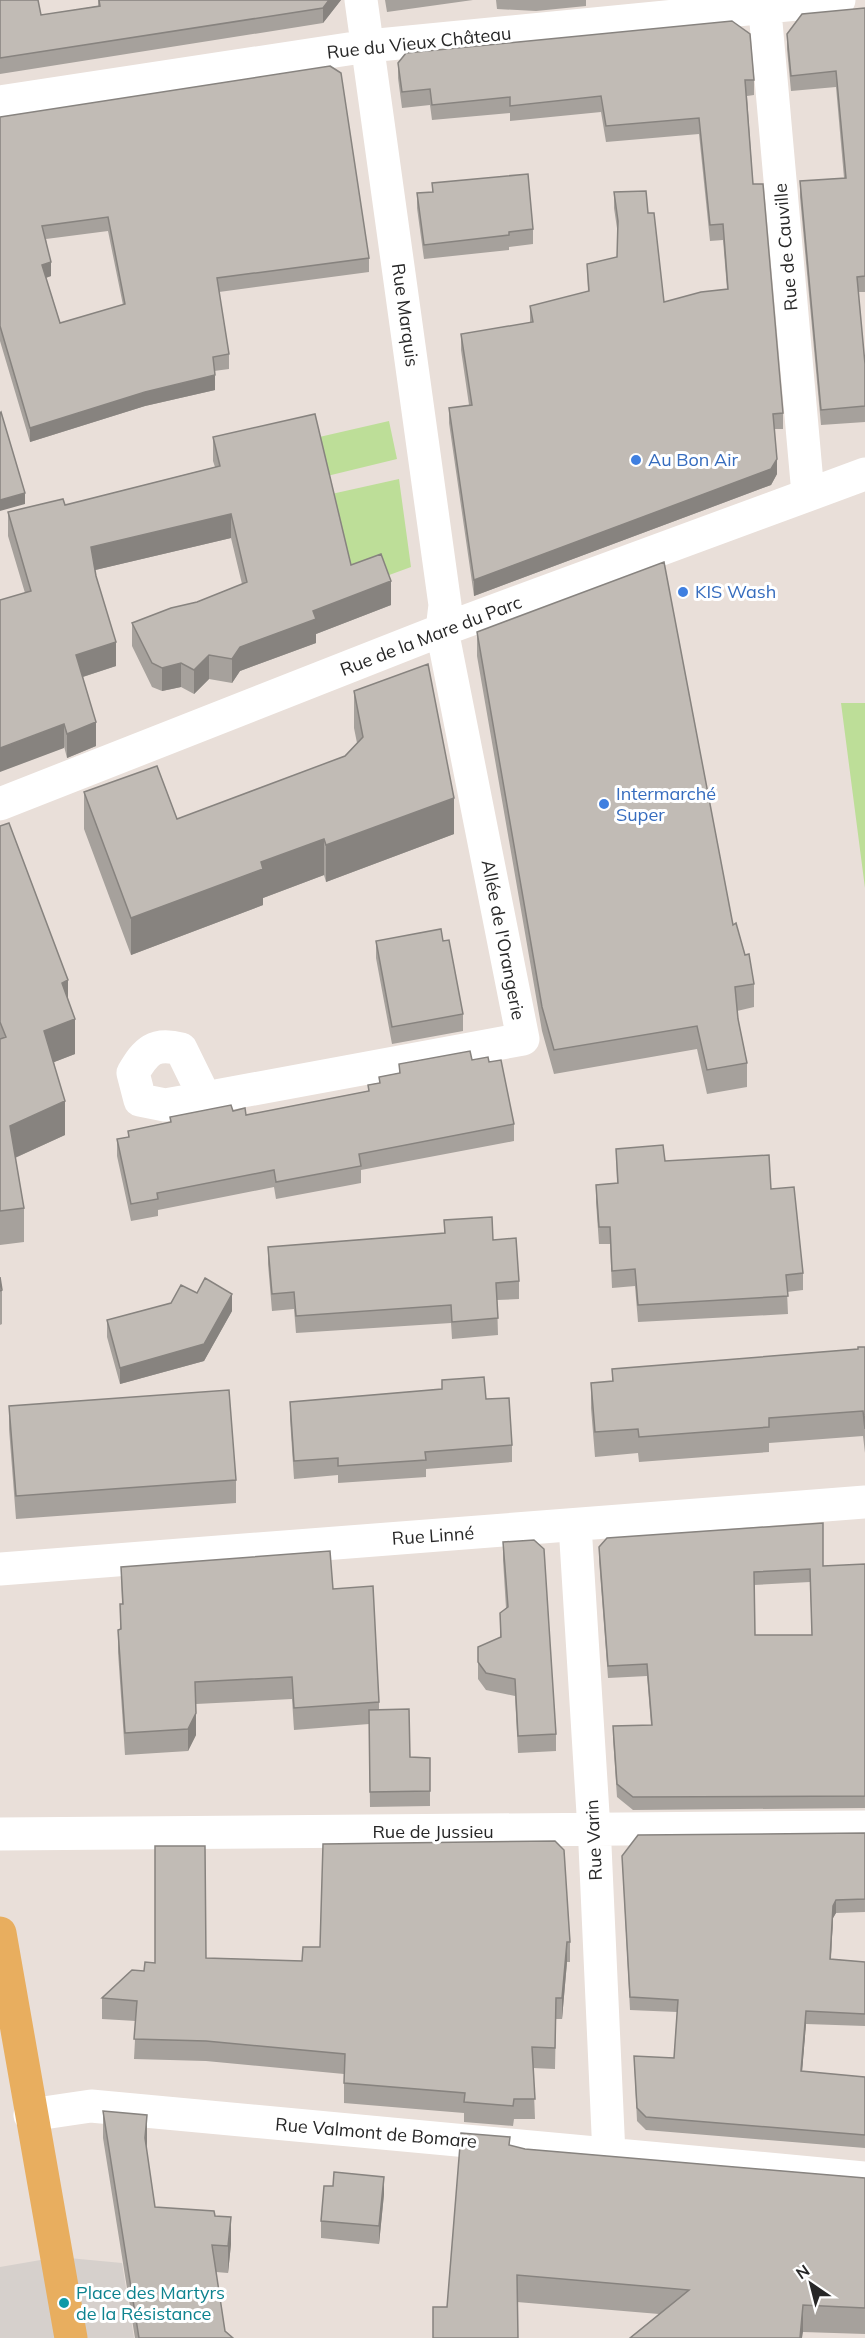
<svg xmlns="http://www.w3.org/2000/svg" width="865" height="2338" font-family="Mulish,sans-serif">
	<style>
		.grass { fill: #bdde98 }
		.plaza { fill: #d6d0cc }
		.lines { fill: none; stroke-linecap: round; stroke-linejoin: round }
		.minor { stroke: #fff; stroke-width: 33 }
		.major { stroke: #e8ae5f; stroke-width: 33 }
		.wall { fill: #a6a19c; fill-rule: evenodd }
		.shaded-wall { fill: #87837f }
		.building { fill: #c1bbb5; stroke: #87837f; stroke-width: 1.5; fill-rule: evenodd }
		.shop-dot { fill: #3f7fe0; stroke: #fff; stroke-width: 2 }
		.culture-dot { fill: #0f9aa8; stroke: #fff; stroke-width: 2 }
		.labels { text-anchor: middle; stroke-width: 6; stroke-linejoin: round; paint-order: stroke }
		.street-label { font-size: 18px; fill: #272727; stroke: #fff }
		.shop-label { font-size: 18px; fill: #366cbe; stroke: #fff; text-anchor: start }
		.culture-label { font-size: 18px; fill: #0d838f; stroke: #fff; text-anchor: start }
	</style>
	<rect width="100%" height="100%" fill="#e9dfd9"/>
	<path class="grass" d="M389,421L397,459L323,477L315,438Z
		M399,479L411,567L351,589L327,495Z
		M841,703H865V888Z"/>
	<path class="plaza" d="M58,2257L122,2263L134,2338H0V2267Z"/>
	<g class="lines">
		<path class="minor" d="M764,0L808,494
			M0,102L368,46L839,0
			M0,804L442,630L865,474
			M205,1098L181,1049C154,1042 146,1051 133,1073L140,1100L165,1105L205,1098L523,1039L442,630L445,605L361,0
			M575,1525L595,1846L609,2155
			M0,1569L865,1502
			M0,1834L865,1827
			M30,2115L91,2106L865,2178"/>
		<path class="major" d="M0,1933L71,2338"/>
	</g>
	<path class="wall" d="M0,0L41,15L98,6V0H341L323,23L0,74Z
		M385,0H473L387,12Z
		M496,0H586V6L536,11L497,9Z
		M865,8V292H858L865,364V422L821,425L800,197V181L844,178L836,87L791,91L787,49V34Z
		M398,63L754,80V95L747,96L753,184L783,413V429H774L777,474L771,485L474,596L449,423V408L469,405L461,350V334L530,323V306L588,292L587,264L617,257L618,235L614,208V192L648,213L664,302L727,289L723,240L710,241L699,134L606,142L601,112L510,121V113L432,120L430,105L402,108L398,78Z
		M0,117L369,258V272L219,292L229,354V369L214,371L215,390L145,406L30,442L0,341ZM108,231L123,305L60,323L46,278L51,276L46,239Z
		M432,183L533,229V244L509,247V250L424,259L417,208V193L432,192Z
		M213,437L351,565L391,605L316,634V643L240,671L232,683L209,679L194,694L181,687L162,691L152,687L132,646V623L197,602L242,584L231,538L95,570L116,666L83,677L96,746L67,758L25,593L8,536V512L65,505L215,467L213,461Z
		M477,632L733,925L745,955L754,984V1007L737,1011L738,1019L747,1063V1087L707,1094L697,1049L554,1074L542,1031L477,656Z
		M354,691L454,834L326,882L324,875L263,898V905L131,955L84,829V792L177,819L345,756L357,743L354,728Z
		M0,826L68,999L75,1054L54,1062L65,1135L15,1158L24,1208V1242L0,1245Z
		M376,941H443L463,1014V1031L392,1044L376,958Z
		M472,1060L489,1062L514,1124V1141L361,1170V1183L276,1199L274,1187L158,1210V1216L131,1221L117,1156V1139L128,1137V1131L170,1122V1117L233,1111L246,1115L368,1091V1085L379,1083V1077L399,1073V1064Z
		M616,1149L771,1189L803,1273V1290L787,1292L788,1314L638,1322L635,1286L612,1288L610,1244H599L596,1202V1185L617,1183Z
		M444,1220L493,1240L519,1281V1299L497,1300L498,1335L452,1339L451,1323L296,1333L294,1309L272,1311L268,1264V1247L444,1233Z
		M0,1277L2,1290V1324L0,1325Z
		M197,1293L232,1311L204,1361L120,1384L107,1337V1320L171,1303Z
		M865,1347V1453L863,1436L769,1443V1452L639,1462L638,1453L595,1457L591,1408V1383L612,1381V1369L858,1349Z
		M442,1380L486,1399L512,1445V1462L426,1469V1477L338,1483V1475L294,1479L290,1419V1402L442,1389Z
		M9,1406L236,1480V1503L16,1519L9,1429Z
		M503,1542L556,1734V1751L518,1753L515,1696L486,1690L478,1679V1662L500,1637V1613L506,1608L503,1560Z
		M599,1547L823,1566L865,1564V1808L633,1810L617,1797L613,1738V1726L651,1725L647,1676L608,1678L599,1560ZM810,1582L812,1635H755L754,1585Z
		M121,1567L333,1589L379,1702V1710L410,1757L430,1758V1806L370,1807L369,1724L294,1730L292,1699L196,1704V1735L188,1751L125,1755L118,1652V1630L120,1629V1604H122Z
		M865,1833V1912L836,1913L833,1918L831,1959L865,1962V2026L806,2024L802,2072L865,2077V2148L646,2130L637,2121L634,2056L674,2058L677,2012L630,2010L622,1856Z
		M570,1942V1962H567L562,2019H556L555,2069L533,2068L535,2119H514L513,2126L464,2122V2113L344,2103V2074L206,2061L134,2059L136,2021L102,2019V1998L144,1971L155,1963L206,1958L302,1961L320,1947Z
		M103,2111L147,2142L146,2149L155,2207L215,2216L231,2244L228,2273L216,2272L225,2331L233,2338H135L103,2138Z
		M510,2146L525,2149L865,2178V2334L803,2332L659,2314L517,2302L447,2307Z
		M384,2194L379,2244L321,2238V2221Z"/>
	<path class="shaded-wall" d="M329,0H341L323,23V8Z
		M51,262V276L42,279V265Z
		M215,375V390L145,406L30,442V428L145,392Z
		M777,459V474L771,485L474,596V580Z
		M25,493V504L0,511V500Z
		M231,514V538L91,571V547Z
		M391,581V605L316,634V643L240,671L232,683V659L240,647L313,611Z
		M116,642V666L76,679V655Z
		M209,655V679L194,694V670Z
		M181,663V687L162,691V668Z
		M96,722V746L67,758V734Z
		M64,724V748L0,772V748Z
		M454,798V834L326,882V845Z
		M324,839V875L263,898V905L131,955V918L261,862Z
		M68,980V1014L62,983Z
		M75,1019V1054L44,1066V1031Z
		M65,1101V1135L10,1160V1126Z
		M232,1294V1311L204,1361L120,1384V1368Z
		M196,1713V1735L188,1751V1729Z
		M836,1900V1913L833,1918L830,1972L833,1906Z
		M567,1942V1962L562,2019V1998Z
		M806,2011V2024L801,2084V2071Z
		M147,2115V2142L145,2165V2138Z
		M384,2177V2194L379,2244V2226Z
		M231,2217V2244L228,2273V2246Z
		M803,2305V2332L802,2338H800Z"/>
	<path class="building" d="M0,0H38L41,15L100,6L99,0H329L323,8L0,58Z
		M865,8V276L857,277L865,364V406L821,410L800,181L846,178L836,71L791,76L787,34L802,14Z
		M732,21L750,34L754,80H745L753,184H763L783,413L773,414L777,459L771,469L474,580L449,408L472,405L461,334L533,322L530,306L589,291L587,264L617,257L618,221L614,192L646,191L648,213H654L664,302L701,292L728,289L723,224L710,225L699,118L606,126L601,96L510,106V97L432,105L430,89L402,92L398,63L406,53Z
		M330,66L341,73L369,258L217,278L229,354L213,357L215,375L145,392L30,428L0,326V117ZM108,217L125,304L60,323L42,265L51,262L42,226Z
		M528,174L533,229L509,232V235L424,245L417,193L433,192L432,183Z
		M1,412L25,493L0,500V413Z
		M315,414L351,565L381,554L391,581L313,611L316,619L240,647L232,659L209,655L194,670L181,663L162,668L152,663L132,623L171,608L197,602L247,582L231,514L91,547L96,576L116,642L76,655L96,722L67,734L64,724L0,748V600L31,591L8,512L63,499L65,505L220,466L213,437Z
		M664,562L733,925L736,923L745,955L749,954L754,984L735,987L738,1019L747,1063L707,1070L697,1026L554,1050L542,1007L477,632Z
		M428,664L454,798L326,845L324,839L261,862L263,869L131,918L84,792L157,766L177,819L345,756L363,737L354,691Z
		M9,823L68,980L62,983L75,1019L44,1031L65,1101L10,1126L24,1208L0,1211V1039L6,1037L0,1022V826Z
		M441,929L443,941L449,940L463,1014L392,1027L376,941Z
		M470,1051L472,1060L488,1057L489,1062L501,1060L514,1124L359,1154L361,1166L276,1182L274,1170L157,1193L158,1199L131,1204L117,1139L129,1137L128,1131L171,1122L170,1117L231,1105L233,1111L245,1108L246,1115L369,1091L368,1085L380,1083L379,1077L400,1073L399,1064Z
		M663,1145L665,1161L769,1155L771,1189L794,1187L803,1273L786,1275L788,1296L638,1305L635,1269L612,1271L610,1227H599L596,1185L618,1183L616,1149Z
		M492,1217L493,1240L516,1238L519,1281L496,1283L498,1318L452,1322L451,1305L296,1316L294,1292L272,1294L268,1247L445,1233L444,1220Z
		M0,1277L2,1290L0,1291Z
		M205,1278L232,1294L204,1344L120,1368L107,1320L171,1303L181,1285L197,1293Z
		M858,1347H865V1429L863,1411L769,1418V1427L639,1437L638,1429L595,1432L591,1383L613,1381L612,1369L858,1349Z
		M484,1377L486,1399L509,1398L512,1445L425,1452L426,1460L338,1466V1458L294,1461L290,1402L442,1389V1380Z
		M229,1390L236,1480L16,1496L9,1406Z
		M823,1523V1566L865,1564V1796L633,1797L617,1784L613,1726L652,1725L647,1664L608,1666L599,1547L607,1538ZM810,1569L812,1635H755L754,1572Z
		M534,1540L544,1549L556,1734L518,1736L515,1679L486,1673L478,1662V1647L501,1637L500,1613L508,1607L503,1542Z
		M330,1551L333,1589L373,1586L379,1702L294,1708L292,1677L195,1682L196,1713L188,1729L125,1733L118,1630L121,1629L120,1604H123L121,1567Z
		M409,1709L410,1757L430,1758V1791L370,1792L369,1710Z
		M865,1833V1899L836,1900L833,1906L830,1959L865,1962V2014L806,2011L801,2071L865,2077V2135L646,2117L637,2108L634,2056L674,2058L678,2000L630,1997L622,1856L638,1835Z
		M555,1841L564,1850L570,1942H567L562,1998H556L555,2048L532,2047L535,2099H514L513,2106L464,2102L465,2093L344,2083L345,2054L206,2041L134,2039L137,2001L102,1998L132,1970L144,1971L145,1962L155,1963V1846H205L206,1958L302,1961L303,1947H320L323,1844Z
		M103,2111L147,2115L145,2138L155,2207L214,2211L215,2216L231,2217L228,2246L212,2245L225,2331L233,2338H139Z
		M461,2133L510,2137L509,2145L525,2149L865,2178V2308L803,2305L800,2338H630L689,2290L517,2275L518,2338H433V2307H447Z
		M334,2172L384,2177L379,2226L321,2221L324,2186H333Z"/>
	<g class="shop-dot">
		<circle cx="636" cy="460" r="6"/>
		<circle cx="683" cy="592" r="6"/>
		<circle cx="604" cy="804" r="6"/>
	</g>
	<circle class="culture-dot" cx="64" cy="2303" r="6"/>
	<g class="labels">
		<g class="street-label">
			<text transform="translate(419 43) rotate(-6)" y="6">Rue du Vieux Château</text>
			<text transform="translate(786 247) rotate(-95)" y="6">Rue de Cauville</text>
			<text transform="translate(405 315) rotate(82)" y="6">Rue Marquis</text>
			<text transform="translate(431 636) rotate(-21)" y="6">Rue de la Mare du Parc</text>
			<text transform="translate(503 940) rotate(79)" y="6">Allée de l'Orangerie</text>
			<text transform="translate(433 1536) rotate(-4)" y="6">Rue Linné</text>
			<text x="433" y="1838">Rue de Jussieu</text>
			<text transform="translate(594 1840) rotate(-93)" y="6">Rue Varin</text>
			<text transform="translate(376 2133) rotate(5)" y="6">Rue Valmont de Bomare</text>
		</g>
		<g class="shop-label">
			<text x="648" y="466">Au Bon Air</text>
			<text x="695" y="598">KIS Wash</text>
			<text x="616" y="800">Intermarché<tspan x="616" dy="21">Super</tspan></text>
		</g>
		<g class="culture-label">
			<text x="76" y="2299">Place des Martyrs<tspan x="76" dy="21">de la Résistance</tspan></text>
		</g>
	</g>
	<g transform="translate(811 2284) rotate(325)" stroke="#ffffff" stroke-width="4.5" paint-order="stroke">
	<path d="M0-4.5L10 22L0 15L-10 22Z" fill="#272727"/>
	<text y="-9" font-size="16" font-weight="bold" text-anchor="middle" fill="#272727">N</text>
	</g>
</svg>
